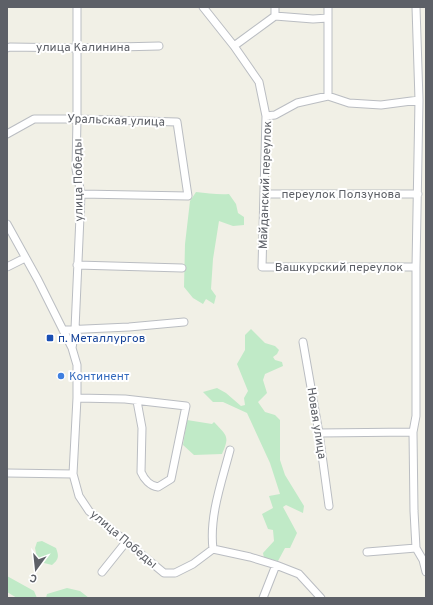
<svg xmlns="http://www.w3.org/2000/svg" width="433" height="605" font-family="Overpass,sans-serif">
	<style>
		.green { fill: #c0eac7 }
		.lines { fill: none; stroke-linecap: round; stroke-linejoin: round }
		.minor-casing { stroke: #babdc2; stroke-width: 9 }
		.minor { stroke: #fff; stroke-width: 7 }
		.transit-dot { fill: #1a4fb4; stroke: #fff; stroke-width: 1.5 }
		.shop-dot { fill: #3f7fe0; stroke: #fff; stroke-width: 1.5 }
		.labels { text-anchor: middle; stroke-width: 4; stroke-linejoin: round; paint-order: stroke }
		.street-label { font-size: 12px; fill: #5d6067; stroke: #fff }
		.transit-label { font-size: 12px; fill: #164399; stroke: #fff; text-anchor: start }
		.shop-label { font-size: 12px; fill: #366cbe; stroke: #fff; text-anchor: start }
	</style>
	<rect width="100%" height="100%" fill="#f1f0e6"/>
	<path class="green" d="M196,192C207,193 219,195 229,194L236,204L238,213L244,217V225L233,226L219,221L213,259L211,289L216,296L214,304L206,299L203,304L193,298L184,287L185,244L190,201Z
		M251,329L265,343L275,346L279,350L277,354L273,357L275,360L282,362L283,366L265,374L263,380L267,393L258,402L265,412L275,415L280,420V460L285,475L304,506L303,513L286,505L283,507L297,533L290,548H285L278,561L264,558L263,553L274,541L273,530L268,529L262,514L273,508L269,496L280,494L270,463L247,413L223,402H213L203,392L217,388L226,393L241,406L245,405L244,398L248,391L237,364L245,350V335Z
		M187,420L212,424L214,422C227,436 230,436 222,454L194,455L183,445Z
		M42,541L56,548C59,556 59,559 52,565L44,563L37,558L35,548L37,542Z
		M7,576L34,591L37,598H17L7,592Z
		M67,588L80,591L89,598H46L47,594Z"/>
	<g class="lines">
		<g class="minor-casing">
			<path id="minor" d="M77,7V119L76,169L81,194L75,329L72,348L77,365V398L73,474L79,496L89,511L164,573H175L193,564L213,549
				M203,7L234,46L259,82L266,116L262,267H416
				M328,7V96
				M416,7L419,100L416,267V416L413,432L414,511L416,548L423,560L426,572
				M275,16L313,19L328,18
				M234,46L275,16V7
				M7,48L10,47L78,48L159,46
				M266,116L275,115L297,103L328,96L349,103L381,105L419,100
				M7,134L34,119H77L177,122L188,196L81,194
				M264,194H418
				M7,224L38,280L72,348
				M77,265L182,268
				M7,267L25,258
				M63,330L129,327L184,322
				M303,342L319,433L329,506
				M77,398L125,399L186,406L171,479L158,487C150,486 144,479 141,472L142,428L137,401
				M319,433L413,432
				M7,473L73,474
				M213,549L250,557L276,565L299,574L321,598
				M213,549C209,516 222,481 230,450
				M367,552L416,548
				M102,572L126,542
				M263,598L276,565"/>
		</g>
		<use href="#minor" class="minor"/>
	</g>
	<rect class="transit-dot" x="46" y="334" width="8" height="8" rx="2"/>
	<circle class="shop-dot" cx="61" cy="376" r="4"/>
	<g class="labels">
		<g class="street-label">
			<text x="83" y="51">улица Калинина</text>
			<text transform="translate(116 120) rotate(2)" y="4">Уральская улица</text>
			<text transform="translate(78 180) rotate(-91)" y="4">улица Победы</text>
			<text transform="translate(265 185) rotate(-88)" y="4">Майданский переулок</text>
			<text x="341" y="198">переулок Ползунова</text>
			<text x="339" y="271">Вашкурский переулок</text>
			<text transform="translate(317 423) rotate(81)" y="4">Новая улица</text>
			<text transform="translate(124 539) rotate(40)" y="4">улица Победы</text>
		</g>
		<g class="transit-label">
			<text x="58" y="342">п. Металлургов</text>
		</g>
		<g class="shop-label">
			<text x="69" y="380">Континент</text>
		</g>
	</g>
	<rect width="433" height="605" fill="none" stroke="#5d6067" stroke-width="16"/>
	<g transform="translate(36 569) rotate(195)" stroke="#ffffff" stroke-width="3" paint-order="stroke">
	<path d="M0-3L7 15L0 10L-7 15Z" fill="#5d6067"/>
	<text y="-6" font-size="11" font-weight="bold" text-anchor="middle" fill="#5d6067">С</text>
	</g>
</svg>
